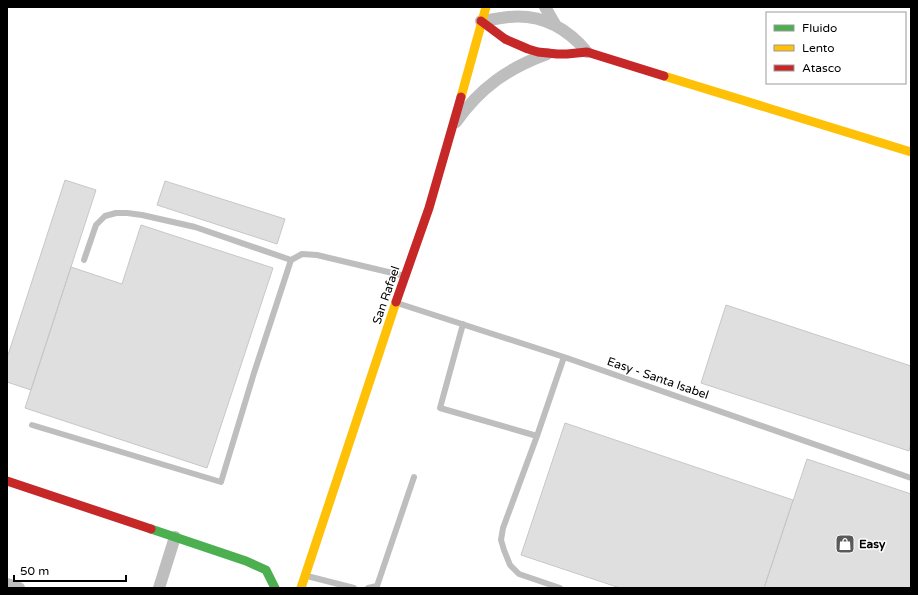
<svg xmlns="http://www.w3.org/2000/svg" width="918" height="595" font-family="'Varela Round',sans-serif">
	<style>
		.building { fill: #dfdfdf; stroke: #c7c7c7 }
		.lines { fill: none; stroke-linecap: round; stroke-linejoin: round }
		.lane { stroke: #bebebe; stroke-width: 6 }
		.street { stroke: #bebebe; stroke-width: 12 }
		.fast { stroke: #4caf50; stroke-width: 9 }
		.slow { stroke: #ffc107; stroke-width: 9 }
		.jam { stroke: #c62828; stroke-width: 9 }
		.labels { text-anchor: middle; stroke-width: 3; stroke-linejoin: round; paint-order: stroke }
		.street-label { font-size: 12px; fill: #000; stroke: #fff }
		.poi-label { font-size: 12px; font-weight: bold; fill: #000; stroke: #fff; text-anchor: start }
	</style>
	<rect width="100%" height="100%" fill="#fff"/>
	<path class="building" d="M65,180L96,190L31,390L7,382V358Z
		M165,181L285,219L277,244L157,205Z
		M141,225L273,268L207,468L25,408L71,267L122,284Z
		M726,305L911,366V443L909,451L701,383Z
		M565,423L793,500L764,588H620L521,555Z
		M807,459L911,494V588H764Z"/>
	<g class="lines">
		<path class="lane" d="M84,260L96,225L105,216L116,213H127L142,215L195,227L291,260
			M397,303L564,357L911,478
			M463,324L440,408L537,436L564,357
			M32,425L221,482L254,373L291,260L302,254L317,255L405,276
			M537,436L503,528L501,540L504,550L510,565L519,574L560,588
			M307,576L354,588
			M368,588L377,586L414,477"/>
		<path class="street" d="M545,7L556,26
			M481,21C490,20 500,18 509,17C541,14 567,28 587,52
			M456,122C480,88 508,68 547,54
			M7,584L19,588
			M159,588L175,537"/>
		<path class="fast" d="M151,529L246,561L266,570L275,588"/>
		<path class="slow" d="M664,76L911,152
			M461,97L486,7
			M301,588L396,302"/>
		<path class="jam" d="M481,21L505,39L528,49L538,52L557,54H567L587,52L664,76
			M396,302L429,208L461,97
			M7,481L151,529"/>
	</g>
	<defs>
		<g id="shop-square" transform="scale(1)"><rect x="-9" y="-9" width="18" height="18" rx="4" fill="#595959" stroke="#fff"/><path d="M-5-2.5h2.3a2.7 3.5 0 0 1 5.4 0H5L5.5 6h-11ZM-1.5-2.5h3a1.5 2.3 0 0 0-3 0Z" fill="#fff"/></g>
	</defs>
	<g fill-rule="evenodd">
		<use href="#shop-square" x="845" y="544"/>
	</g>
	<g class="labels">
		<g class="street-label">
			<text transform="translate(386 295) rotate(-71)" y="4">San Rafael</text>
			<text transform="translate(658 378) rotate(19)" y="4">Easy - Santa Isabel</text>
		</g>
		<g class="poi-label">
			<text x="859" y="548">Easy</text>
		</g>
	</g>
	<rect width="918" height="595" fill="none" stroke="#000000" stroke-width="16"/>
	<rect x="766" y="12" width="140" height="72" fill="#ffffff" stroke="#999999"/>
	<rect x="774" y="25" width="20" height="6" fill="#4caf50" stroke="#999999"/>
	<text x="802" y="32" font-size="12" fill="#000000">Fluido</text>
	<rect x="774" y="45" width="20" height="6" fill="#ffc107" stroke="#999999"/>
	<text x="802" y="52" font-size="12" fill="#000000">Lento</text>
	<rect x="774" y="65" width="20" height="6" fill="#c62828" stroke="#999999"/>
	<text x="802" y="72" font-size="12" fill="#000000">Atasco</text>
	<path d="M14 575v6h112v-6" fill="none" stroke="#000000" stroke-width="2"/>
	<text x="20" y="575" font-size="12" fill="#000000" stroke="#ffffff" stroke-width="3" paint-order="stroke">50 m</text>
</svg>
